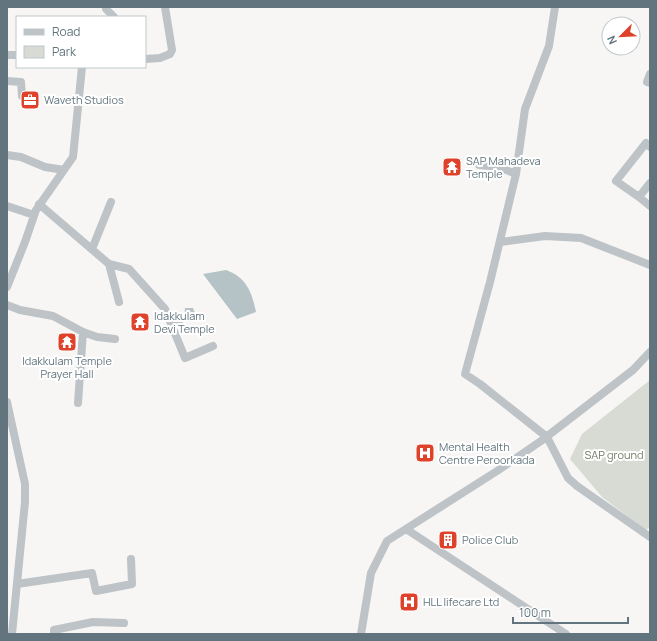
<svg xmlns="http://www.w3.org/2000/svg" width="657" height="641" font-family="Manrope,sans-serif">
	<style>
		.green { fill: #d7dbd3 }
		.water { fill: #b5c3c6 }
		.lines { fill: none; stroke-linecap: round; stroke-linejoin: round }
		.minor { stroke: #bdc3c6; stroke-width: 8 }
		.labels { text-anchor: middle; stroke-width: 4; stroke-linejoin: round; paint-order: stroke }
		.poi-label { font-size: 11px; fill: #62757e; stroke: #fff; text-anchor: start }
		.park-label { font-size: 11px; fill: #6c7b65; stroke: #fff }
	</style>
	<rect width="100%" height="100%" fill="#f7f6f4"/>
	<path class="green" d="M650,380V527L646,530L602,497L570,459L582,434Z"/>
	<path class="water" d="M226,270C246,277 252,292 256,312L237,319L203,274Z
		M185,308H193L196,316L192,322L184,321Z"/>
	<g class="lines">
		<path class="minor" d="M106,7V9L114,17
			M7,55H17
			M145,59L160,58L170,54L172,50L165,7
			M650,74L647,82L650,83
			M7,81L21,82L22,96
			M650,147L646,143L616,181L639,197L650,206
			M7,155L21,157L45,167L64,170
			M479,165L499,167L516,174L490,282L465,374L480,384L547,437L568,478L577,486L650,537
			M516,174L525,109L549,46L555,7
			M639,197L650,183
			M39,204L109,264L129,269L165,309L185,358L213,346
			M7,206L34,215
			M500,242L545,236L581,238L650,265
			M92,249L111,202
			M109,264L119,302
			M7,287L25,242L36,210L73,157L82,67
			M7,305L20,310L53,316L83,332L97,337L115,339
			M171,324L183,318
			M7,402L25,484V502L12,634
			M78,403L83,332
			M406,529L566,634
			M17,584L92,573L96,591L132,584L131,559
			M54,634V630L93,622L124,623
			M361,634L371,573L387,541L497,471L541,441L633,370L650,352"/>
	</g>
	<defs>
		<g id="office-square" transform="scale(1)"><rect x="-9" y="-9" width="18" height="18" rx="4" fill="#df422b" stroke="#fff"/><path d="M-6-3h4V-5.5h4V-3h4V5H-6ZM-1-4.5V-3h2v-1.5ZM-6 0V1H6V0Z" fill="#fff"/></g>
		<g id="temple-square" transform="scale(1)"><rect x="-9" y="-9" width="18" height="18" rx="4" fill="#df422b" stroke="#fff"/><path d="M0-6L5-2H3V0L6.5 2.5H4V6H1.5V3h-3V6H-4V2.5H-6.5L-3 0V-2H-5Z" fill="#fff"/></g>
		<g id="hospital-square" transform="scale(1)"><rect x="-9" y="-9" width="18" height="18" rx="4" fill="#df422b" stroke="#fff"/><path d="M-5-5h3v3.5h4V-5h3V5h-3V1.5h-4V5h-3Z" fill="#fff"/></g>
		<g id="building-square" transform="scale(1)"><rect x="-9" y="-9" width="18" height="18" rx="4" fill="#df422b" stroke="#fff"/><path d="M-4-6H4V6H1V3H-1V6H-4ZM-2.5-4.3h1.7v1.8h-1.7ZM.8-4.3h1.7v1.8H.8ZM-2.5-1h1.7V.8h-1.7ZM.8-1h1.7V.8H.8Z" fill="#fff"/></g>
	</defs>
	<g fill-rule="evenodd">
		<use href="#office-square" x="30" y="100"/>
		<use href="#temple-square" x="452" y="167"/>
		<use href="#temple-square" x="140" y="322"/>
		<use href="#temple-square" x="67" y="342"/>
		<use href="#hospital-square" x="425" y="453"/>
		<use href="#building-square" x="448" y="540"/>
		<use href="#hospital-square" x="409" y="602"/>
	</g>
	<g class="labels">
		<g class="poi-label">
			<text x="44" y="104">Waveth Studios</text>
			<text x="466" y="165">SAP Mahadeva<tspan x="466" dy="13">Temple</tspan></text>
			<text x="154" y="320">Idakkulam<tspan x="154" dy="13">Devi Temple</tspan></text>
			<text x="67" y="365" text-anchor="middle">Idakkulam Temple<tspan x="67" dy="13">Prayer Hall</tspan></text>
			<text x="439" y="451">Mental Health<tspan x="439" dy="13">Centre Peroorkada</tspan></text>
			<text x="462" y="544">Police Club</text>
			<text x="423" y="606">HLL lifecare Ltd</text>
		</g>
		<g class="park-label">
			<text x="614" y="459">SAP ground</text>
		</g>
	</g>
	<rect width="657" height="641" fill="none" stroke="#62757e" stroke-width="16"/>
	<rect x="16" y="16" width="130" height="52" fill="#ffffff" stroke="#c0c8cb"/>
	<rect x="24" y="29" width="20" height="6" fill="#bdc3c6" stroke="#c0c8cb"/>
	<text x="52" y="36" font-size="12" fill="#62757e">Road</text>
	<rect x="24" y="46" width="20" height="12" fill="#d7dbd3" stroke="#c0c8cb"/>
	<text x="52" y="56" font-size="12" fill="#62757e">Park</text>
	<g transform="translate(621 36) rotate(246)"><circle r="19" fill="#ffffff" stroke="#c0c8cb"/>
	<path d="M0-3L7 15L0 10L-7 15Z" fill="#df422b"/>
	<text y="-6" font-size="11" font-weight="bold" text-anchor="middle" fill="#62757e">N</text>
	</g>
	<path d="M513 617v6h115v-6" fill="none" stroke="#62757e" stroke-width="2"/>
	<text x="519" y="617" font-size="12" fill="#62757e" stroke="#ffffff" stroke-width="3" paint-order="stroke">100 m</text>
</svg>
